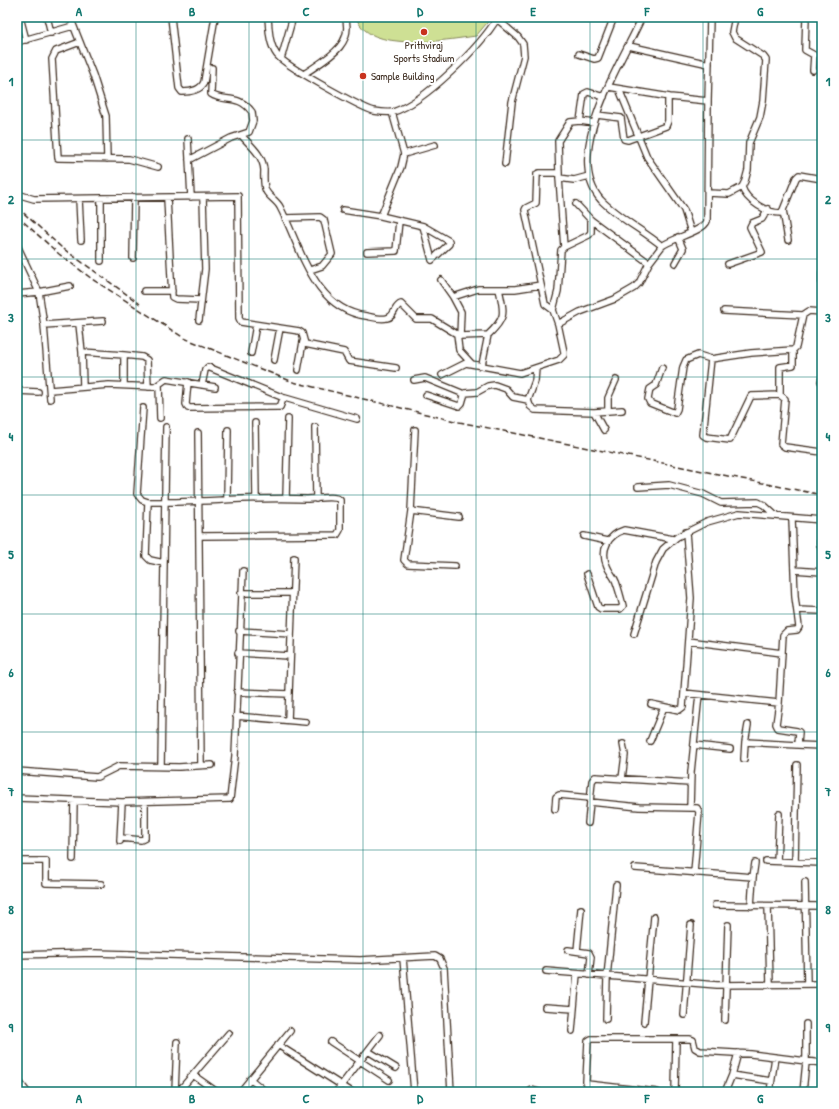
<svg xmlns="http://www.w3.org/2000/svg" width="839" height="1109" font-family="'Patrick Hand',sans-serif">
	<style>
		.pitch { fill: #cee094; stroke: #848559 }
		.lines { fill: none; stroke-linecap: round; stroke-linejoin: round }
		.minor-casing { stroke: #3b2a1e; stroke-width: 8 }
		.minor { stroke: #fff; stroke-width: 5.5 }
		.rail { stroke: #3b2a1e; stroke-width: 1.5; stroke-dasharray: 6 3; stroke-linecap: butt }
		.grid { fill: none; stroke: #0f766e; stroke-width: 1; stroke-opacity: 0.55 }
		.poi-dot { fill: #c8321e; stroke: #fff; stroke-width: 1.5 }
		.labels { text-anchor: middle; stroke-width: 4; stroke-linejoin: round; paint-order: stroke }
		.poi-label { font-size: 11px; fill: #3b2a1e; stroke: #fff }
		.neatline { fill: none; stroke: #0f766e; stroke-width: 1.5 }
		.grid-label { font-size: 13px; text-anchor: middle; font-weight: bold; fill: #0f766e }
	</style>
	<rect width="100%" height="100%" fill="#fff"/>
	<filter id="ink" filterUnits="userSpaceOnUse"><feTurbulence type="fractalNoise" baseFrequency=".025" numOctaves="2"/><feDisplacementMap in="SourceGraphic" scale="8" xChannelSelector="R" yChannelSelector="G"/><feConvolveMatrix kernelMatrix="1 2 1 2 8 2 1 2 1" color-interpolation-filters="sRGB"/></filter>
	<g filter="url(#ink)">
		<path class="pitch" d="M356,17H492L476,36C447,40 367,54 356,17Z"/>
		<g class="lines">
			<g class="minor-casing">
				<path id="minor" d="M20,17L26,40
					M47,17L51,33
					M70,17L93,75L106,116L107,159
					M171,17L179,88L182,92C190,92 201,90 204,82L215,17
					M268,17C269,30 269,44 277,55C285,66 360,107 374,111C380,112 387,113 393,112C425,102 481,46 498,17
					M599,17L613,18
					M806,17L805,50L814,55L813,70
					M497,19L518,37L523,44L524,56L512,102L505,164
					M17,42L73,26
					M80,42L56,51L52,59L58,158L129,159L158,167
					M629,46L709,64
					M579,54L594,59L598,58L614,17
					M281,59L293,17
					M304,74C324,60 355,46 345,17
					M609,87L670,97L708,101L707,221C704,231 673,238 662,246
					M619,89L647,157L684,210L691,232
					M708,101L710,17
					M392,112L404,154L401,167L381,216L423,226L449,241V244L432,260L423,226
					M597,115L621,118L624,139L628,140L666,126L668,121V97
					M594,123L580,121L584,94L588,92L604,97
					M241,135C251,146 263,155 264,170C264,176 263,185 266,191C269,197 276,200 280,207C301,247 313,309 366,316C372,317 381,320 387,318C395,317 394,306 401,304L416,319H432L460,336L488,335L482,365
					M188,139L191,197
					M404,154L435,145
					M189,160L231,138L249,132L253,121L252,112C238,93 224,103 211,94L212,68
					M559,173L558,141L570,122L580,121
					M559,178L564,247
					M742,187C746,201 768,214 783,213
					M708,193L729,194L742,187L745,181L748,170L749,143L760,117L763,101L766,60L763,56L735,38L732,32L735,17
					M17,194L34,199L238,196L239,318L241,322L299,331L302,333L305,344L344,352L349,361L396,368
					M167,198L172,297L176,299L201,300
					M79,199L81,240
					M101,199V261
					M576,204L591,220L649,263
					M343,210L381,216
					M285,218L320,217L324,220L332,254L322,266L310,270
					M788,240L783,210L796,178L799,175L822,179
					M17,245L39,292L44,325L50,399
					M367,252L396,251L399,221
					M133,258L134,197
					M675,263L683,249L678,237
					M728,264L762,252L750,227L752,223L762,219L768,209
					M822,273V284
					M441,280L453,297
					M541,285L525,210L526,208L536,203L537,174L539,173H559V178L574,180L589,176
					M144,291H172
					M17,294L39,292L70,286
					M553,310L558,291L561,250L564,247L589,235L591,232V220
					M724,311L803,315L809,311L822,312
					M803,315L796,347L793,350L751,353L711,359L703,435L706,437L730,440L751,396L780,395L785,399L781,444L785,447L822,452
					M199,320L205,269L203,197
					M79,324L82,352L124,355V385
					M44,325L103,321
					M457,334L459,350L471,363
					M488,335C507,317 504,313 499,289
					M460,336L461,312L453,297L478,289H515L541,285L545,304L553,310L558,324
					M82,352L83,387
					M251,353L256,325
					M124,355L142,357L147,360L148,387
					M274,360L280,328
					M662,368L656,385L650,389L648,399L650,403L675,413L677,409L683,367L686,360L698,355L711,359
					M298,370L303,342
					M442,375L466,363L520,373L559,360L564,355V352L558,324L580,312L615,299L634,288L639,283L649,263L662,246C644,231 617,217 601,200C561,155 622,62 642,17
					M414,380L425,378L464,394
					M821,381L822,378
					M188,382L186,404L188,408L280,407L283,399L285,398L357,419
					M159,385L160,418
					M202,385L205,370L208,367L284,398
					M50,390L109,385L155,387L166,379L215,387
					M17,391L38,392
					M426,395L459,406L462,403L465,393L477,392L488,386L495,385L506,389L513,397L528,400L535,381L536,368
					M780,395V367L793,365V350
					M528,400L530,406L535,410L594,412L604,430
					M143,408L137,494L142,500L148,502L146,556L150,560L164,563
					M608,411V398L616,380
					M594,412L622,410
					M255,423L256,499
					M315,427L316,499
					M415,430L411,511L404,560L408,564L455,566
					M198,433L201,765
					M638,487L669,485L703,494L721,503L758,502L764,505L776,516
					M286,498L288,419
					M227,499L228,430
					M148,502C201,503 254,496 307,499C316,499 334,495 340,500V530L337,535L200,536
					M411,511L459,517
					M821,520L820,545L822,548
					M686,532L691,598L684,693L779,703L783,635L787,631L797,630L799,627L795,597L792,519
					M584,536L607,541
					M794,570L822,572
					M587,574L598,607L601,609H620L623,606C621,598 619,590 616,582C614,576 609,572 607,566C600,550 608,535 624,530L673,539
					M241,593H293
					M797,610L822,611
					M239,631L291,634
					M634,634L656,562L663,549L677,537L707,522L739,513L822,520
					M688,641L782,653
					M238,653L290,656
					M237,692L289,694
					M779,703L776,724L778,728L797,731L799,732L798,745L822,746
					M651,704L679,710L683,707L684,693
					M236,716L306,722
					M288,720L294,558
					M748,725L745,742L798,745
					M650,741L664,707
					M694,745L730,749
					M744,759L745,742
					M161,766L166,427
					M17,771L97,777L119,766L179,767L212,765
					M622,779L625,755L623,744
					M690,783L595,777L592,781L590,802L639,807L690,808L691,772L699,695
					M17,798L122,802L230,799L235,756L243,571
					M690,808H697L699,812L694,873
					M555,809L556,797L559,795L590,798
					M588,823L590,802
					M121,838L141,840L145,838V802
					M120,841L122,802
					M73,859L74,800
					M17,861H46V883L101,884
					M766,861L822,863
					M777,861L779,814
					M795,862L797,765
					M635,868L753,877L751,906
					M753,877L755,863
					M805,882L807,984
					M715,905L822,906
					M768,906L770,985
					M568,950L589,953L591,957L589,975
					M577,951L581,909
					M17,955L94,953L360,960L435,956L440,959L444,968L451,1092
					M403,958L414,1092
					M546,971L717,985L822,984
					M545,1007L574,1009
					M684,1015L691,925
					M606,1019L607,977L616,885
					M725,1020L728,925
					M644,1022L654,917
					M572,1031L577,974
					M331,1042L389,1080
					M278,1045L352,1092
					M368,1051L396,1068
					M738,1053L732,1075L771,1081
					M193,1075L217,1092
					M17,1079L27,1092
					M250,1079L266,1092
					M175,1092L177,1042
					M178,1092L229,1033
					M240,1092L290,1031
					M336,1092L380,1035
					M529,1092L532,1090L539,1092
					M657,1092L587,1084L586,1082L588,1041L591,1039H690L693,1040L695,1048L700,1051L751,1054L822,1063
					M675,1092L676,1039
					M725,1092L732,1075
					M770,1092L775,1057
					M803,1092L806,1062V1024"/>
			</g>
			<use href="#minor" class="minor"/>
			<path class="rail" d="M17,207L61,247L140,304
				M17,216L59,254L92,279L184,338L293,382L459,422L822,495"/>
		</g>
	</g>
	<path class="grid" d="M136,17V1092M249,17V1092M363,17V1092M476,17V1092M590,17V1092M703,17V1092M17,140H822M17,259H822M17,377H822M17,495H822M17,614H822M17,732H822M17,850H822M17,969H822"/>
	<g class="poi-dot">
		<circle cx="424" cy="32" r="4"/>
		<circle cx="363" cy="76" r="4"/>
	</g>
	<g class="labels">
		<g class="poi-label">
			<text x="424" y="49">Prithviraj<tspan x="424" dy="13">Sports Stadium</tspan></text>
			<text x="371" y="80" text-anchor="start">Sample Building</text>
		</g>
	</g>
	<rect width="839" height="1109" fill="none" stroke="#fff" stroke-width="44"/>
	<rect x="22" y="22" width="795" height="1065" class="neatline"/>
	<g class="grid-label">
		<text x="79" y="16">A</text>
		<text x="192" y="16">B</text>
		<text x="306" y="16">C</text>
		<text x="420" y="16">D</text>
		<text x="533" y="16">E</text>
		<text x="647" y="16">F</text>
		<text x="760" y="16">G</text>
		<text x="11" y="86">1</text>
		<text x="828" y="86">1</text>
		<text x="11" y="204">2</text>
		<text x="828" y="204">2</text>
		<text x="11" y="322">3</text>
		<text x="828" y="322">3</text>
		<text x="11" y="441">4</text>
		<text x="828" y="441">4</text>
		<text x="11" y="559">5</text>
		<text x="828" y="559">5</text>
		<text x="11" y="677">6</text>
		<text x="828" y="677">6</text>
		<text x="11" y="796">7</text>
		<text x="828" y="796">7</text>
		<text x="11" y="914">8</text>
		<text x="828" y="914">8</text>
		<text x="11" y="1032">9</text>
		<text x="828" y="1032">9</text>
		<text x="79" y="1103">A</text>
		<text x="192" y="1103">B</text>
		<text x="306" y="1103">C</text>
		<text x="420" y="1103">D</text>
		<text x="533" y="1103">E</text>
		<text x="647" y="1103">F</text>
		<text x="760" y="1103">G</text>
	</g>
</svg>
